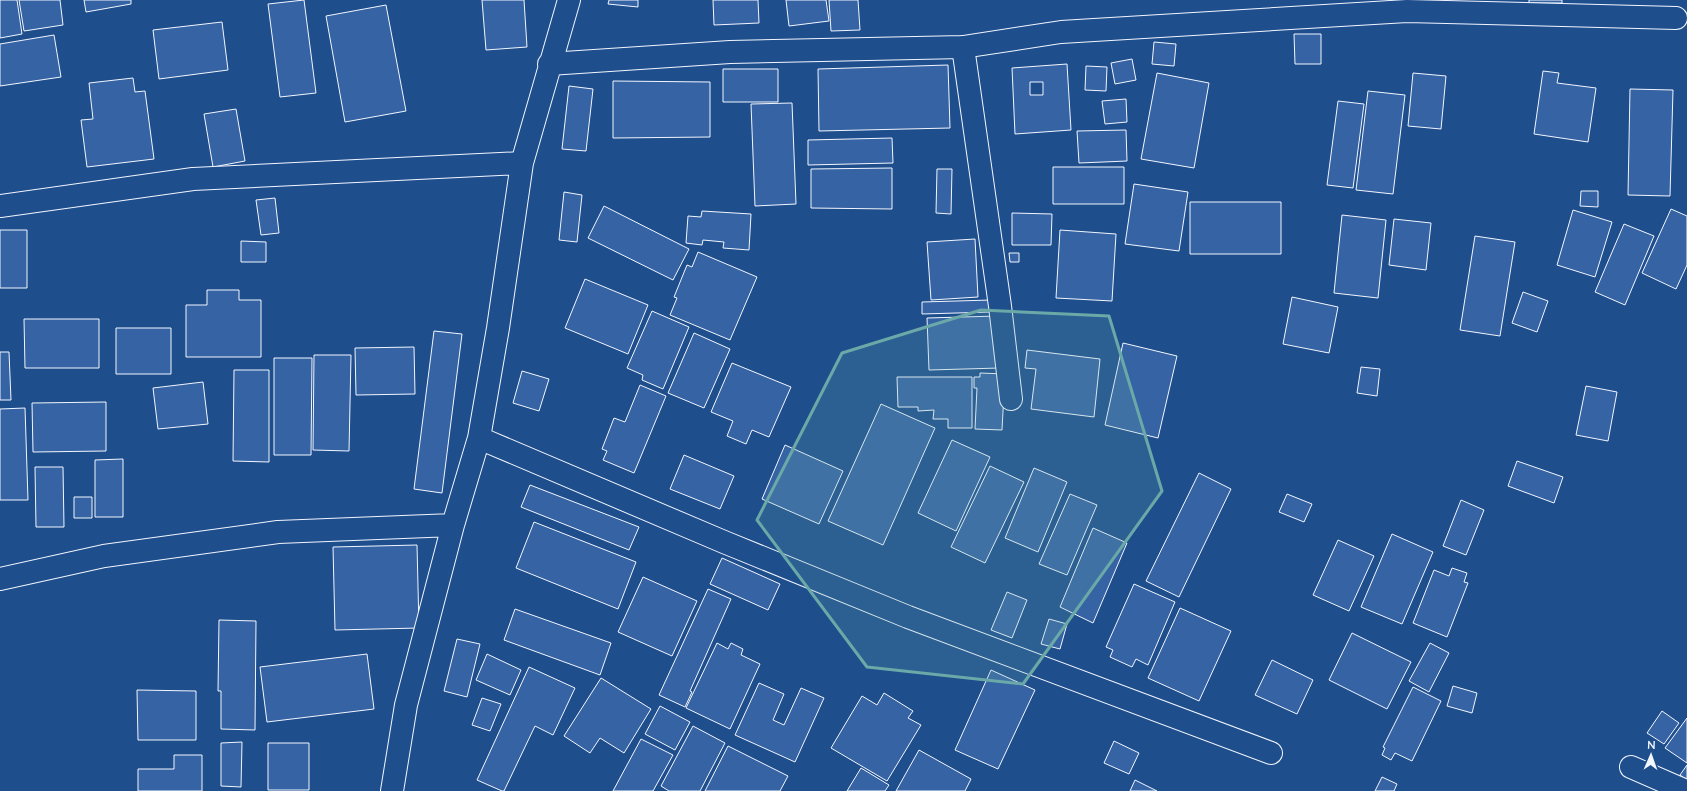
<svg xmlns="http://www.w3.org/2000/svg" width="1687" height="791" font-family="Lato,sans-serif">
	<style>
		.building { fill: #3563a3; stroke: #f2f6ff; fill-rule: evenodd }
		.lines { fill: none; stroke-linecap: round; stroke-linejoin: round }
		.street-casing { stroke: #f2f6ff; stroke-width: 24 }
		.street { stroke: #1f4e8c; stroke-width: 22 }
		.marked { fill: #6aa9a8; fill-opacity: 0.2; stroke: #6aa9a8; stroke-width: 3; stroke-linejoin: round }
	</style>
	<rect width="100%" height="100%" fill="#1f4e8c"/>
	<path class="building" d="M0,0H17L22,34L0,38Z
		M19,0H60L63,25L24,31Z
		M84,0H131V4L86,12Z
		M304,0L316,93L280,97L268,4Z
		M482,0H524L527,47L486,50Z
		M609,0H638V7L608,4Z
		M713,0H758L759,23L714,25Z
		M786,0H826L829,21L789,26Z
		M829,0H858L860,30L831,31Z
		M1529,0H1562V3H1529Z
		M386,5L406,111L345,122L326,16Z
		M222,22L228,70L159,79L153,30Z
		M1294,34H1321V64H1295Z
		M54,35L61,77L0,86V44Z
		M1154,42L1176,44L1174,66L1152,64Z
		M1132,59L1136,80L1115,84L1111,63Z
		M1067,64L1071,130L1015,134L1012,68ZM1030,82H1043V95H1030Z
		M948,65L950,128L819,131L818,69Z
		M1086,66L1107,67L1106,91L1085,90Z
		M723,69H778V102H723Z
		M1543,71L1559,73L1557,83L1596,88L1588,142L1534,134Z
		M1157,73L1209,83L1194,168L1141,159Z
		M1413,73L1446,76L1441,129L1408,126Z
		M133,78L135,92L145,91L154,159L87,167L81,120L93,119L89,83Z
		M613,81L710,82V137L613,138Z
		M569,86L593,89L586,151L562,149Z
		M1630,89L1673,90L1670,196L1628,195Z
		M1368,91L1405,95L1393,194L1356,190Z
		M1126,99L1127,122L1105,124L1102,101Z
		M1338,101L1364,104L1353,188L1327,185Z
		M792,103L796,204L755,206L751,104Z
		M236,109L245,161L213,167L204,114Z
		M1126,130L1127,161L1079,163L1077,131Z
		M892,138L893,163L808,165V140Z
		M1053,167H1124V204H1053Z
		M892,168V209L811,208V169Z
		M937,169H952L951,214L936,213Z
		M1134,184L1188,192L1179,251L1125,244Z
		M1581,191H1598V207L1580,206Z
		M564,192L582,195L577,242L559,240Z
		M275,198L279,233L261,235L256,200Z
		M1190,202H1281V254H1190Z
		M604,206L689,249L673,280L588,238Z
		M1671,209L1687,216V265L1676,289L1642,273Z
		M1573,210L1612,222L1595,277L1557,265Z
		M702,211L751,214L749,250L723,248L724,242L703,240L702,245L686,243L688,216L701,217Z
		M1012,213L1052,214L1051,245H1012Z
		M1342,215L1386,220L1378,298L1334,293Z
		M1394,219L1431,223L1426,270L1389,265Z
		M1624,224L1654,236L1625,305L1595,292Z
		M0,230H27V288H0Z
		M1060,230L1116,234L1112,301L1056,298Z
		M1475,236L1515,242L1500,336L1460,330Z
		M975,239L978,297L931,300L927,242Z
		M241,241L266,242V262H241Z
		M698,252L757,277L730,340L670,315L677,298L674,297L687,265L692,267Z
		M1009,253H1019V262H1010Z
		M585,279L648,305L628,354L565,328Z
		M207,290H239V300H261V357H186V305H207Z
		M1523,292L1548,301L1537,332L1512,323Z
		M1292,297L1338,307L1329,353L1283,344Z
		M991,300V312L922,314V302Z
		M652,311L689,327L663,389L642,380L643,375L627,368Z
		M998,316L1000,368L929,370L927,318Z
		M24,319H99V368H25Z
		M116,328H171V374H116Z
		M434,331L462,334L442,493L414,489Z
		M694,333L730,349L704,408L668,393Z
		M1123,343L1177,356L1158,438L1105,425Z
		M414,347L415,394L356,395L355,348Z
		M1027,350L1100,359L1094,417L1031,409L1036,369L1025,368Z
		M0,352H9L11,400H0Z
		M314,355H351L349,451L313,450Z
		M274,358H312L311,455H274Z
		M732,363L791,387L769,437L752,430L746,444L727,436L733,421L711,412Z
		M1361,367L1380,369L1377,396L1357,393Z
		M234,370H269V462L233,461Z
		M522,371L549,379L539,411L513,403Z
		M980,373L1005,374L1002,430L975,429L977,388H974V377H980Z
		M897,377H972V428H948V419H933L934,410L918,411V407H898Z
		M203,382L208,424L158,429L153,388Z
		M640,385L666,396L634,473L603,460L607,451L602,449L614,418L625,422Z
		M1586,386L1617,392L1608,441L1576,435Z
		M106,402V451L33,452L32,403Z
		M881,404L935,428L883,545L828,521Z
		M25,408L28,500H0V409Z
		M952,440L990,457L956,531L918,513Z
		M785,445L843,471L819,524L762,499Z
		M684,455L734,476L720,509L670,489Z
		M123,459V517H95V460Z
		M1517,461L1563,477L1554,503L1508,486Z
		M990,466L1024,482L985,563L951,547Z
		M35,467H63L64,527H36Z
		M1034,468L1067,482L1038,552L1005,538Z
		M1199,473L1231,489L1179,597L1146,581Z
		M530,485L639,527L629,550L521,507Z
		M1070,494L1097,505L1067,575L1039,564Z
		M1287,494L1312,504L1304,522L1279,512Z
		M74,497H92V518H74Z
		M1461,500L1484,510L1466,555L1443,546Z
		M534,522L636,562L618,609L516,568Z
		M1093,528L1127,543L1093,623L1060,607Z
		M1392,534L1433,552L1402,624L1361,607Z
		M1338,540L1374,556L1349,611L1313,595Z
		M417,545L419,628L335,630L333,547Z
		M722,558L780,584L768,610L710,584Z
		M1452,568L1467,573L1464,582L1468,583L1447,637L1413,623L1434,570L1449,576Z
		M643,577L697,601L672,656L618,632Z
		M1134,584L1175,602L1148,665L1136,659L1132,667L1110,657L1113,650L1106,647Z
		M708,589L731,599L690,691L692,692L685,707L659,695Z
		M1007,592L1027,600L1012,638L991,630Z
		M1180,608L1231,631L1199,701L1148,678Z
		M515,609L611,643L600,675L504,640Z
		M1049,619L1067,624L1060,649L1041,644Z
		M219,620L256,621L255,730L221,729V691H218Z
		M1352,633L1411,662L1387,709L1329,680Z
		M457,639L480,644L467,697L444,691Z
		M717,643L728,649L731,643L743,649L741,655L760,664L730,729L686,708Z
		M1430,643L1449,653L1429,692L1409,681Z
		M367,654L374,709L267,722L260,667Z
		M487,654L521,670L510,695L476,680Z
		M1272,660L1313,680L1297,714L1255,695Z
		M529,667L575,688L553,735L535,726L504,791H502L477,780Z
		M991,670L1035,690L998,769L955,750Z
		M601,678L651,709L624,753L600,738L590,753L564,736Z
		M759,683L784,694L773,720L784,725L801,688L824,698L795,762L735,735Z
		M1453,686L1477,693L1472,713L1447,706Z
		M1413,687L1441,701L1412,761L1395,753L1391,760L1382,755L1385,748L1383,747Z
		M137,690L196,691V740H138Z
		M884,693L913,711L908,718L921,725L887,781L831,748L862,696L877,705Z
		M482,698L501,704L490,731L472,725Z
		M660,706L690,722L675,750L645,734Z
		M1662,711L1679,723L1664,744L1647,733Z
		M1687,718V763L1665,748Z
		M693,726L725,743L700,791H669L661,786Z
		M641,739L673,755L653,791H613Z
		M1114,741L1139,753L1129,774L1104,763Z
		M242,742L241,787L221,786V743Z
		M268,743H309V790H268Z
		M728,746L788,776L780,791H705Z
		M919,750L971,779L965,791H896Z
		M174,755H202V791H138V769H174Z
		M1687,765V780L1680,775Z
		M861,768L889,785L885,791H847Z
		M1382,777L1397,784L1394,791H1375Z
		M1135,780L1157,791H1130Z"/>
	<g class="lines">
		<g class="street-casing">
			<path id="street" d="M963,47L1000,306L1011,399
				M549,64L730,52L963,47L1061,32L1407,11L1676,18
				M0,206L193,179L522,163
				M479,438L724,542L908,617L1271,753
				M0,579L104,556L278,532L453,525
				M1631,767L1686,791
				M392,791L406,705L453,525L479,438L498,328L522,163L569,0"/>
		</g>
		<use href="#street" class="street"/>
	</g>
	<path class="marked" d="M981,310L1109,316L1162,491L1023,684L867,667L757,520L842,353Z"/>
	<g transform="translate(1651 755) rotate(2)" stroke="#1f4e8c" stroke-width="3" paint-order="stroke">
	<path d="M0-3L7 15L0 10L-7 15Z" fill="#f2f6ff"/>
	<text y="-6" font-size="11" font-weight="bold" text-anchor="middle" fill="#f2f6ff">N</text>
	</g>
</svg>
